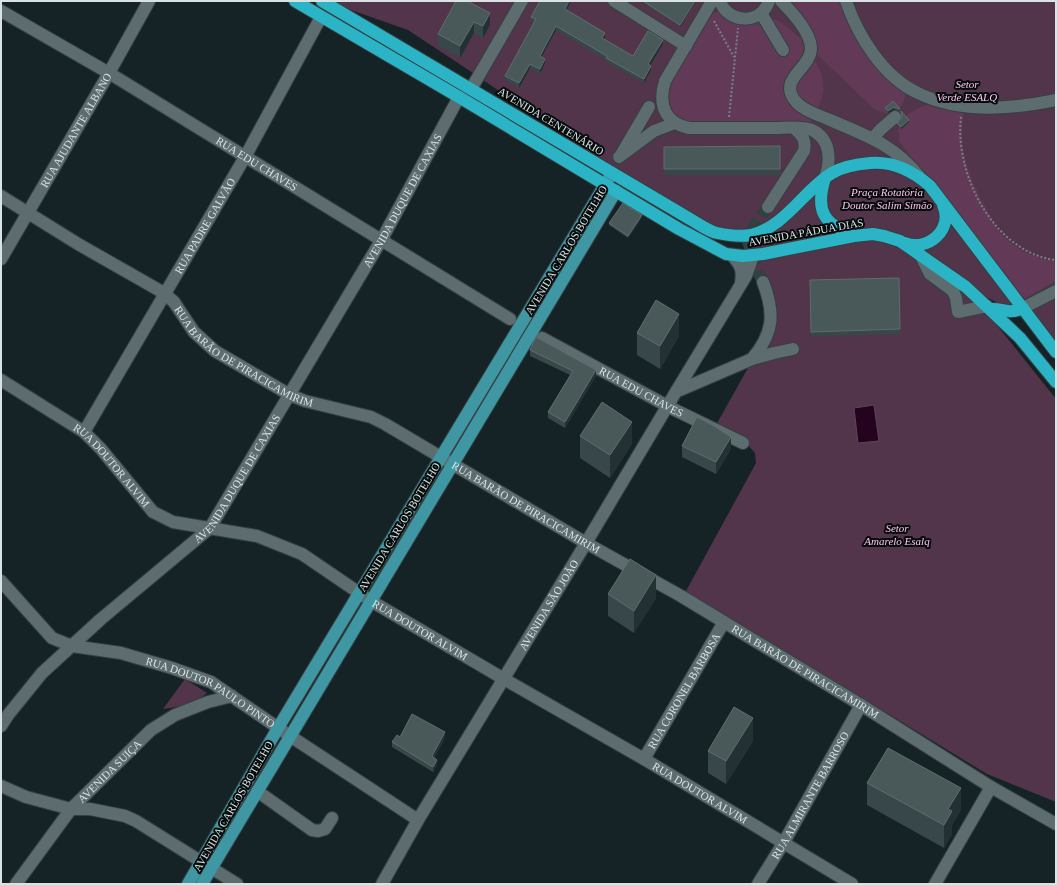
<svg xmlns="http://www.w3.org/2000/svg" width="1057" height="885" font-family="'Times New Roman',serif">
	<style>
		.green { fill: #52354a }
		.forest { fill: #623a58 }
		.water { fill: #25031e; stroke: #5b4659 }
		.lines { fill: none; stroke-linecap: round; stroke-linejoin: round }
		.minor-tunnel { stroke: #324042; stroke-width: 12; stroke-dasharray: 12 6; stroke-linecap: butt }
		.minor-casing { stroke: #364042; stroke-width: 14 }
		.major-casing { stroke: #364042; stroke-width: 14 }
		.highway-casing { stroke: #364042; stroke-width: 14 }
		.path { stroke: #758184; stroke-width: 2; stroke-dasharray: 2 2; stroke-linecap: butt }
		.minor { stroke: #5c6c6f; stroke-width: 12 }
		.major { stroke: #3f97a3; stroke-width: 12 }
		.highway { stroke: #2bb3c6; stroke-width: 12 }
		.wall { fill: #384749 }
		.shaded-wall { fill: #233134 }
		.building { fill: #495859; stroke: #606d6f }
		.labels { text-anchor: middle; stroke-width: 4; stroke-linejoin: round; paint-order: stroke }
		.park-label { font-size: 11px; font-style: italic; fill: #fbc4ec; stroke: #060b0c }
		.street-label { font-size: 11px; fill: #d9e3e4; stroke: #060b0c }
	</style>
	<rect width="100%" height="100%" fill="#152326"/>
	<path class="green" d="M332,1H1056V349L1022,308L1015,311L967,288L1056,399V802L987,774L857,695L719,615L686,591L756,463L755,453L748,445L716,425L766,336L767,299L739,236L719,232L602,162L473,73L408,30L331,3Z
		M185,679L207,693C193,705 181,706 163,709Z"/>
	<path class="forest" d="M784,1H845L905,92C906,104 899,108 891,115L874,109L801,39C804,48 811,55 816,63C832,88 820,106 806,129L689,128L670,118L665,81L708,15L719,11L774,19L782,23L800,38L801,24Z
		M931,104L964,108C962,124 961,139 964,154C969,176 978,195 989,214C992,219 994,225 998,230C1012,248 1034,259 1056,261V281L1024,299L950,209L899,141L898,123C908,114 917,107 931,104Z"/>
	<path class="water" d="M874,405L879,441L858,443L854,408Z"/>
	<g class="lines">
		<path class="minor-tunnel" d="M763,282C755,267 744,245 753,228C757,220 763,214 768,207"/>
		<g class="minor-casing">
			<g id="minor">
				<path d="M614,1L686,46"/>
				<path d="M712,1L665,81C658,103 664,123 689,128C718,128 747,128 775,128C786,128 801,126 812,130C831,139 831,161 825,178"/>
				<path d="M720,1C728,24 761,25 769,1"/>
				<path d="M781,1C792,12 812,33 811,50C809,70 776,80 797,103C806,112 819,115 830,120C867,136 893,144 919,176"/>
				<path d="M846,1C858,36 883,77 918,93C960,114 1012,109 1056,100"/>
				<path id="s1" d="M1,11L109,73L510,319"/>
				<path d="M761,13L783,50"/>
				<path d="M471,89L522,1"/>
				<path d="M873,138L881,129L895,117"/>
				<path d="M622,153L649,107"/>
				<path d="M619,157L654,131L675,123"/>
				<path id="s2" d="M1,196L78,244L164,293L174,302L194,332L215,351L290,395L305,401L371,417L385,424L586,543L681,596L861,705L991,787L1056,824"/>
				<path d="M768,207L804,151C806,140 803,136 794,128"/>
				<path d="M920,254L930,274L953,291L956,298L958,312L987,306"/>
				<path d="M732,255C741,266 743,269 741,283"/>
				<path id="s3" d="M1,259L109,73L149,1"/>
				<path d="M1023,308L1056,291"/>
				<path id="s4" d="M542,338L673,409L743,443"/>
				<path d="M752,359L774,353L793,349"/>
				<path id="s5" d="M1,380L84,432L101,449L153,512L173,522L257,536L302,554L371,601L504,679L644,759L852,884"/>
				<path d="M677,390H680L752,359C774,333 775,313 763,282"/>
				<path id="s6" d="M84,432L245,157L321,17"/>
				<path id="s7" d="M1,581L52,638L72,646L121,653L172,668L211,682L290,736L418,820"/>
				<path id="s8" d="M1,726L8,715L42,673L101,619L210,528L382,239L459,97"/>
				<path id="s9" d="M644,759L724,622"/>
				<path d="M1,786L26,797L71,809H90L125,816L136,821L237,884"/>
				<path d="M257,791L312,830L318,831L325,829L332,818"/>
				<path id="s10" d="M16,884L71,809L151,730L175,715L208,702L232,696"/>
				<path id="s11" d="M382,884L418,820L586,543L677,390L746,276L753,256"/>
				<path id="s12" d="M758,884L784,842L861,705"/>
				<path d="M935,884L991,787"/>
			</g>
		</g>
		<g class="major-casing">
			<path id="major" d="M188,884L278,728L612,173
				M202,884L616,191"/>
		</g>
		<g class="highway-casing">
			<path id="highway" d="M295,1L459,97L679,229L726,254L743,256L763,254L854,236L873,234L884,236L900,241L966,287L1020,338L1056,382
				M322,1L690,219C699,224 708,231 717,233C727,235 741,237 751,235C785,227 804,190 832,173C844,166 858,164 870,163C894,161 913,171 930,186L1056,352
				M825,178C815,210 823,224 854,236
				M905,243C928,252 954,229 943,205
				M990,309C1004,308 1008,315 1023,308"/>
		</g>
		<path class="path" d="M714,21L734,57
			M729,117L738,28
			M961,117C954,174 994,253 1056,260"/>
		<use href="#minor" class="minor"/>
		<use href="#major" class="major"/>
		<use href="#highway" class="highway"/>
	</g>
	<path class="wall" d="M456,1L490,25L483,38L474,33L460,58L438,46V34Z
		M540,1H571L566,10L605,37L603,39L633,56L663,44L650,65L651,70L644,83L606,62V60L556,30L541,57L545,63L540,74L530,68L519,88L505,80V76L534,23L531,21V17Z
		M640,1H696L680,27Z
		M893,101L900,109V112L894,110L888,113L885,110V108Z
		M901,111L909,122L901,129L897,125V123L902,117Z
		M780,146V175H664V147Z
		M642,217L628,238L609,225V223Z
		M899,278L900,334L811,336L810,280Z
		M637,333L679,336L660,369L637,355Z
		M530,350L596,376L565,428L548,418V412L570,375L530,356Z
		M580,436L632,444L610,478L580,458Z
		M682,446L731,449L716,474L682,457Z
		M608,594L656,598L634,633L608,616Z
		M400,737L445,738L434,758L437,765L433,772L392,747V742Z
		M753,741L726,784L708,773V751Z
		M867,783L961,810L952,825V834L944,848L867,805Z"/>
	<path class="shaded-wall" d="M569,1H571L565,13V9Z
		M695,1H696L680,27V25Z
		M490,13V25L483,38V26Z
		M474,22V33L460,58V46Z
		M556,26V30L540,60V56Z
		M605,33V37L602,43V38Z
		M663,40V44L648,69V64Z
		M545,59V63L540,74V69Z
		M530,64V68L519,88V83Z
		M651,66V70L644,83V79Z
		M894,107V110L888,113V111Z
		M909,120V122L901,129V127Z
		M642,215V217L628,238V236Z
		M679,314V336L660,369V346Z
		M596,370V376L565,428V422Z
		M632,422V444L610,478V455Z
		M731,437V449L716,474V462Z
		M656,575V598L634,633V611Z
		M753,718V741L726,784V761Z
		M445,732V738L432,761V756Z
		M437,760V765L433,772V767Z
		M961,788V810L952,825V834L944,848V825L948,809Z"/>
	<path class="building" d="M456,1H467L490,13L483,26L474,22L460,46L438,34Z
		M540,1H569L565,9L605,33L602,38L633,56L648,31L663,40L648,64L651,66L644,79L606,58L607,56L556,26L540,56L545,59L540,69L530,64L519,83L505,76L536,19L531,17Z
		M643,1H695L680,25Z
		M893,101L900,109L894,107L888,111L885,108Z
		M901,111L909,120L901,127L897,123L902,117Z
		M780,146V169H664V147Z
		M623,203L642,215L628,236L609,223Z
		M899,278L900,329L811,332L810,280Z
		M656,300L679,314L660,346L637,333Z
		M536,337L596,370L565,422L548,412L573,371L530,350Z
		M602,402L632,422L610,455L580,436Z
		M697,417L714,426L731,437L716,462L682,446Z
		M630,559L656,575L634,611L608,594Z
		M734,707L753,718L726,761L708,751Z
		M412,714L445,732L432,756L437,760L433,767L392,742L397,735L400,737Z
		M888,748L961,788L948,809L952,811L944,825L867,783Z"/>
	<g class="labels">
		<g class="park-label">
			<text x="967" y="88">Setor<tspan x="967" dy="13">Verde ESALQ</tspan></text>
			<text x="887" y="196">Praça Rotatória<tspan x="887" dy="13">Doutor Salim Simão</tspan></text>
			<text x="897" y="532">Setor<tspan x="897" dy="13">Amarelo Esalq</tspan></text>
		</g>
		<g class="street-label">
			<text transform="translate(551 121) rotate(31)" y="4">AVENIDA CENTENÁRIO</text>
			<text dy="4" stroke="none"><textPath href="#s3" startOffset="149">RUA AJUDANTE ALBANO</textPath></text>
			<text dy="4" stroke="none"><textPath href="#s1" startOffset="298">RUA EDU CHAVES</textPath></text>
			<text dy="4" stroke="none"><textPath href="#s8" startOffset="669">AVENIDA DUQUE DE CAXIAS</textPath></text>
			<text dy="4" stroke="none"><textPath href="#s6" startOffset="239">RUA PADRE GALVÃO</textPath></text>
			<text transform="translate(806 232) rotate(-10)" y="4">AVENIDA PÁDUA DIAS</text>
			<text transform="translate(566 250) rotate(-59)" y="4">AVENIDA CARLOS BOTELHO</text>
			<text dy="4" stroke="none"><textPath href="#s2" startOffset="294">RUA BARÃO DE PIRACICAMIRIM</textPath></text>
			<text dy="4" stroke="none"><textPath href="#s4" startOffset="113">RUA EDU CHAVES</textPath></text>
			<text dy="4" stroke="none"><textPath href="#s5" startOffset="141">RUA DOUTOR ALVIM</textPath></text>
			<text dy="4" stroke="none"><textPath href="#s8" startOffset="345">AVENIDA DUQUE DE CAXIAS</textPath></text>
			<text dy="4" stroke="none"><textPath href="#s2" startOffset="618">RUA BARÃO DE PIRACICAMIRIM</textPath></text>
			<text transform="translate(399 527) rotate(-59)" y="4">AVENIDA CARLOS BOTELHO</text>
			<text dy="4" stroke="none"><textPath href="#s11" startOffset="325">AVENIDA SÃO JOÃO</textPath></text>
			<text dy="4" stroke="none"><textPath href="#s5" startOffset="500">RUA DOUTOR ALVIM</textPath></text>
			<text dy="4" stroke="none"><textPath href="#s2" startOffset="942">RUA BARÃO DE PIRACICAMIRIM</textPath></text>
			<text dy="4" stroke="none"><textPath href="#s9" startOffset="79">RUA CORONEL BARBOSA</textPath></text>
			<text dy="4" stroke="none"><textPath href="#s7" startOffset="246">RUA DOUTOR PAULO PINTO</textPath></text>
			<text dy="4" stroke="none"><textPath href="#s10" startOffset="147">AVENIDA SUIÇA</textPath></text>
			<text dy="4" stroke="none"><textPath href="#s5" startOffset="824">RUA DOUTOR ALVIM</textPath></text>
			<text dy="4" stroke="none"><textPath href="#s12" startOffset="103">RUA ALMIRANTE BARROSO</textPath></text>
			<text transform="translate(233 806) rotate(-60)" y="4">AVENIDA CARLOS BOTELHO</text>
		</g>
	</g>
	<rect width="1057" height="885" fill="none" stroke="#d9e3e4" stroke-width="4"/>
</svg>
